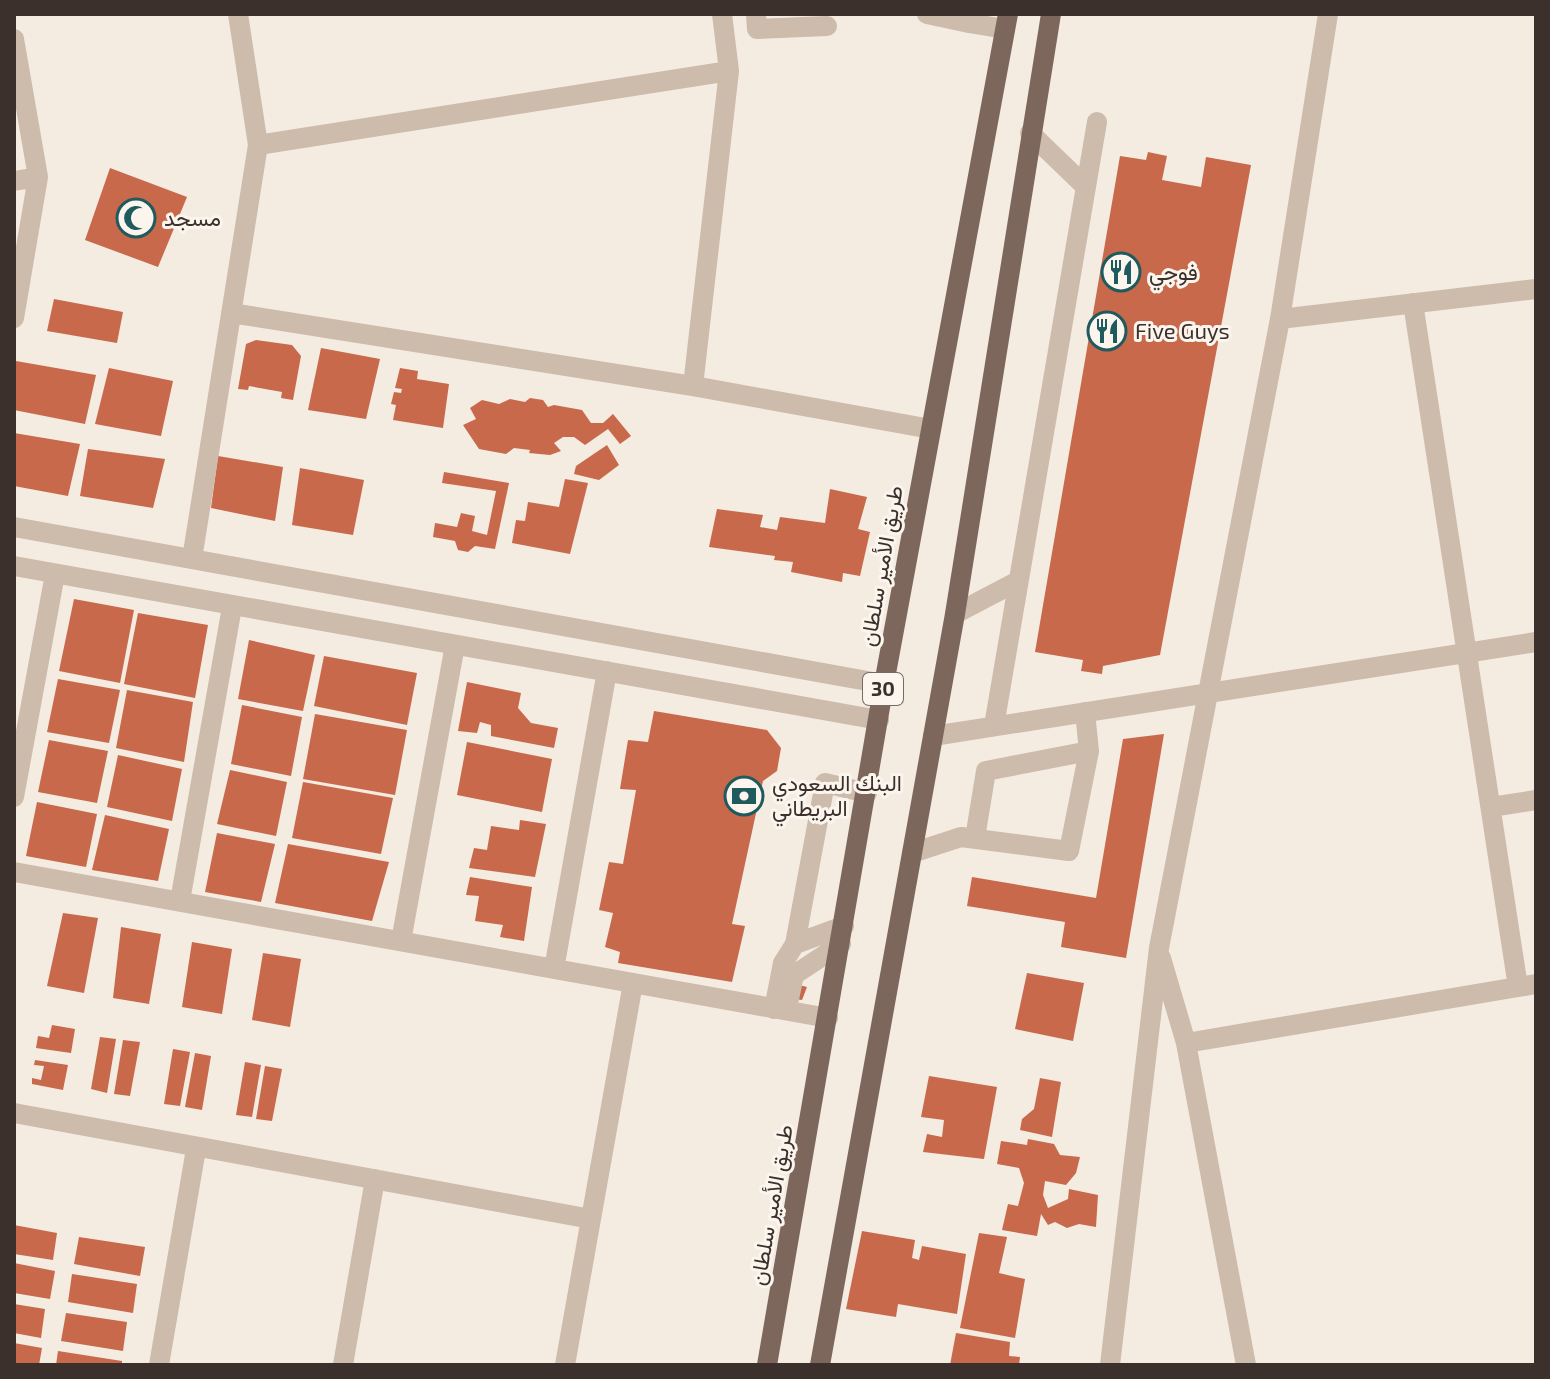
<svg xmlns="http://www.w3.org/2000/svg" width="1550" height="1379" font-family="'Exo 2',Vazirmatn,sans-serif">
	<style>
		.building { fill: #c8694b }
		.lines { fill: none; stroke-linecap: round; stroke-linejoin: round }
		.minor { stroke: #cdbbac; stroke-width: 20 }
		.major { stroke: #7d675c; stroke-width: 20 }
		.labels { text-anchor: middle; stroke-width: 6; stroke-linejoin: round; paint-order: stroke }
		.shield { fill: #fbf5ee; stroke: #756b66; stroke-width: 2 }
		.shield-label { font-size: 20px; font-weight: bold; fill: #3b302b }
		.poi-label { font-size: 22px; fill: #3b302b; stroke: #fbf5ee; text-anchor: start }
		.street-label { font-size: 22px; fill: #3b302b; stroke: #fbf5ee }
	</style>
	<rect width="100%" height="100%" fill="#f4ebe1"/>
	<path class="building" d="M1148,152L1167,156L1162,180L1201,187L1206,157L1251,165L1160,655L1103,666L1102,674L1081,671L1083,660L1035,652L1120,156L1146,160Z
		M110,168L187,197L158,267L85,240Z
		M54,299L123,312L117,343L47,331Z
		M256,340L292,345L301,356L293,400L281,398L282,392L249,386L248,390L238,389L246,344Z
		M321,348L380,359L366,419L308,410Z
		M16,361L96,375L85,424L14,410Z
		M109,368L173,381L161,436L95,424Z
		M400,368L418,371L417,379L449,384L443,428L393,420L396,405L391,404L394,392L401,393L402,389L395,388Z
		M530,398L543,400L548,407L554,405L582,410L591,423H603L613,414L631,436L620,444L608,429L585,445L574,437H563L554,443L561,451L550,455L529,453L530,450L514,448L506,454L479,449L463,425L476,419L470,408L482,400L499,404L510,399L525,402Z
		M14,433L80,444L68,496L14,486Z
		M607,445L619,465L599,480L574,474L576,466Z
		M88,449L165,459L153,508L80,496Z
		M218,456L283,467L275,521L211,508Z
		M300,468L364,480L353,535L292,525Z
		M444,472L509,483L495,549L475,546L468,552L458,550L455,541L433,537L435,523L457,527L461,513L475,516L472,531L487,535L496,491L442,483Z
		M565,479L588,483L570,554L512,543L516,520L525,521L528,502L559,507Z
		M830,489L867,497L858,529L870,532L860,576L843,573L842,582L791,572L793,562L774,560L775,556L709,547L717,509L763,515L760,527L777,530L780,517L825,523Z
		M74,599L134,610L120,683L59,671Z
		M138,613L208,625L195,698L124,684Z
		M249,640L315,655L303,711L238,699Z
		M324,656L417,673L407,725L314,706Z
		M58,679L120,690L109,743L47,732Z
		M467,682L521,693L518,708L531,723L558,728L554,748L491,736V725L480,722L477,733L458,731Z
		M127,690L193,702L184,762L116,748Z
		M242,705L302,717L291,776L231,764Z
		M654,711L767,730L781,748L777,771L763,781L732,924L745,926L732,982L618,963L620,952L605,947L613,913L599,910L609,862L623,864L636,790L620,789L628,740L648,742Z
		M315,714L407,730L395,795L303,779Z
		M1164,734L1126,958L1061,947L1065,922L967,906L972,877L1096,898L1123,739Z
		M49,740L108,751L97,803L38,792Z
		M467,742L552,759L542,812L457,795Z
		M118,755L182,769L172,821L107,807Z
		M230,770L287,782L276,836L217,824Z
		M303,782L393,798L381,854L292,838Z
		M37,802L97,814L86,867L26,856Z
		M105,815L169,829L158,881L92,870Z
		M520,820L546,824L535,877L469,868L474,848L487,850L491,826L519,830Z
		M217,833L275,844L261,902L205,892Z
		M288,844L389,862L372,921L275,903Z
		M470,877L532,887L524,941L500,937L503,925L475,921L479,896L466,895Z
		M63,913L98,918L84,993L47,986Z
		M121,927L161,934L149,1004L113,998Z
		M192,942L232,949L222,1014L182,1007Z
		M263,953L301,959L290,1027L252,1020Z
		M1027,973L1084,983L1073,1041L1015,1029Z
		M795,984L807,987L802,1000L795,999Z
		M52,1025L75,1029L71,1053L36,1048L38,1036L49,1038Z
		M100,1037L116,1039L107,1093L91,1089Z
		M123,1040L140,1042L130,1096L114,1094Z
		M173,1049L190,1052L180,1106L164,1104Z
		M195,1053L211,1056L202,1110L185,1107Z
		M35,1060L68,1065L63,1090L32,1084V1078L41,1080L44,1066L34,1065Z
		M245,1062L261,1065L252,1117L236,1115Z
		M265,1066L282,1069L272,1121L256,1119Z
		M929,1076L997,1087L984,1159L923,1152L927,1134L942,1137L944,1120L921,1117Z
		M1040,1078L1061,1082L1052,1137L1020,1130L1022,1119L1034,1109Z
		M1028,1139L1054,1144L1060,1155L1080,1157L1076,1173L1066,1185L1045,1181L1043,1195L1048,1208L1068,1199L1069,1189L1098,1195L1096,1227L1079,1224L1067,1228L1055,1222L1048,1225L1041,1214L1037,1236L1002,1230L1008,1204L1018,1206L1024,1183L1019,1168L997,1164L1001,1141L1027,1145Z
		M14,1225L57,1233L53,1260L14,1254Z
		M862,1231L915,1240L912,1258L919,1260L922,1246L966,1254L957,1314L898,1304L896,1317L846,1309Z
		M979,1233L1007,1237L999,1273L1025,1279L1015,1338L960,1328Z
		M79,1237L145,1247L140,1276L74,1264Z
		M14,1263L55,1271L50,1299L14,1293Z
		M72,1274L137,1284L133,1313L68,1302Z
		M14,1304L45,1309L41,1338L14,1333Z
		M66,1313L127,1322L123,1351L61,1341Z
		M956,1333L1010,1342L1009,1356L1020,1357L1019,1365H950Z
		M14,1343L42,1348L39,1365H14Z
		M58,1351L122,1361V1365H56Z"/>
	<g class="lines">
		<path class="minor" d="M756,14L757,29L827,26
			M927,14L969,23L970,14
			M969,23L1005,29
			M14,39L38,177L14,318
			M1030,133L1086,187
			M258,145L729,71
			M14,181L38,177
			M1413,303L1518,987
			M231,313L693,386L931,429
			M1280,319L1536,289
			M693,386L729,71L722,14
			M14,527L884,684
			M192,559L258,145L238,14
			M14,566L879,720
			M955,614L1018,581
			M1085,712L1089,751
			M994,726L1097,122
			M933,736L1536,642
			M14,797L55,574
			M1491,807L1536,800
			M912,853L961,837L1069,851L1089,751L986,771L975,838
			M14,872L828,1018
			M180,901L232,607
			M401,941L455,645
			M795,944L844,926
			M1161,958L1186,1043L1246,1365
			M554,969L607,671
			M789,999L794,975L841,944
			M774,1009L783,963L795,944L825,783L867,793
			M1186,1043L1536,984
			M14,1113L591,1219
			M159,1365L196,1149
			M343,1365L375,1179
			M565,1365L633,983
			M1110,1365L1159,948L1280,319L1328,14"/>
		<path class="major" d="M767,1365L884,684L1008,14
			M820,1365L955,614L1051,14"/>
	</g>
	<defs>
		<g id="mosque-ring" transform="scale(2)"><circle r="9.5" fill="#fbf5ee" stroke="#1f5a5e" stroke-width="1.5"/><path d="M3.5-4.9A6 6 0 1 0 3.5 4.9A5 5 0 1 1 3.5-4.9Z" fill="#1f5a5e"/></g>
		<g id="restaurant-ring" transform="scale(2)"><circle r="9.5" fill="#fbf5ee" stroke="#1f5a5e" stroke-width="1.5"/><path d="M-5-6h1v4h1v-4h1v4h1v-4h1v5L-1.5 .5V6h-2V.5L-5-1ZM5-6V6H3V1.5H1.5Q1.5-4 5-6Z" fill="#1f5a5e"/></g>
		<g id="bank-ring" transform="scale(2)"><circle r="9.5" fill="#fbf5ee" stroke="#1f5a5e" stroke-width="1.5"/><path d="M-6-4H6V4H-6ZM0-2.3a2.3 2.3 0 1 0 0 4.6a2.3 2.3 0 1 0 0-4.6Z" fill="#1f5a5e"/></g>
	</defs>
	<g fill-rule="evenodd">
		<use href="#mosque-ring" x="136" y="218"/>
		<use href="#restaurant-ring" x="1121" y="272"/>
		<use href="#restaurant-ring" x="1107" y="331"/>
		<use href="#bank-ring" x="744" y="796"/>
	</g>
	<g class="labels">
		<rect class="shield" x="863" y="673" width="40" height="32" rx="6"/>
		<g class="shield-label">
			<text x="883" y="696">30</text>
		</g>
		<g class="poi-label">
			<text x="164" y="226">مسجد</text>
			<text x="1149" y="280">فوجي</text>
			<text x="1135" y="339">Five Guys</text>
			<text x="772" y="791">البنك السعودي<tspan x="772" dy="25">البريطاني</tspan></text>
		</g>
		<g class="street-label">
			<text transform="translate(881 566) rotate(-80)" y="8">طريق الأمير سلطان</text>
			<text transform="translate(771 1205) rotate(-80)" y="8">طريق الأمير سلطان</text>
		</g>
	</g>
	<rect width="1550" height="1379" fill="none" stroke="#3b302b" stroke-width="32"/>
</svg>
